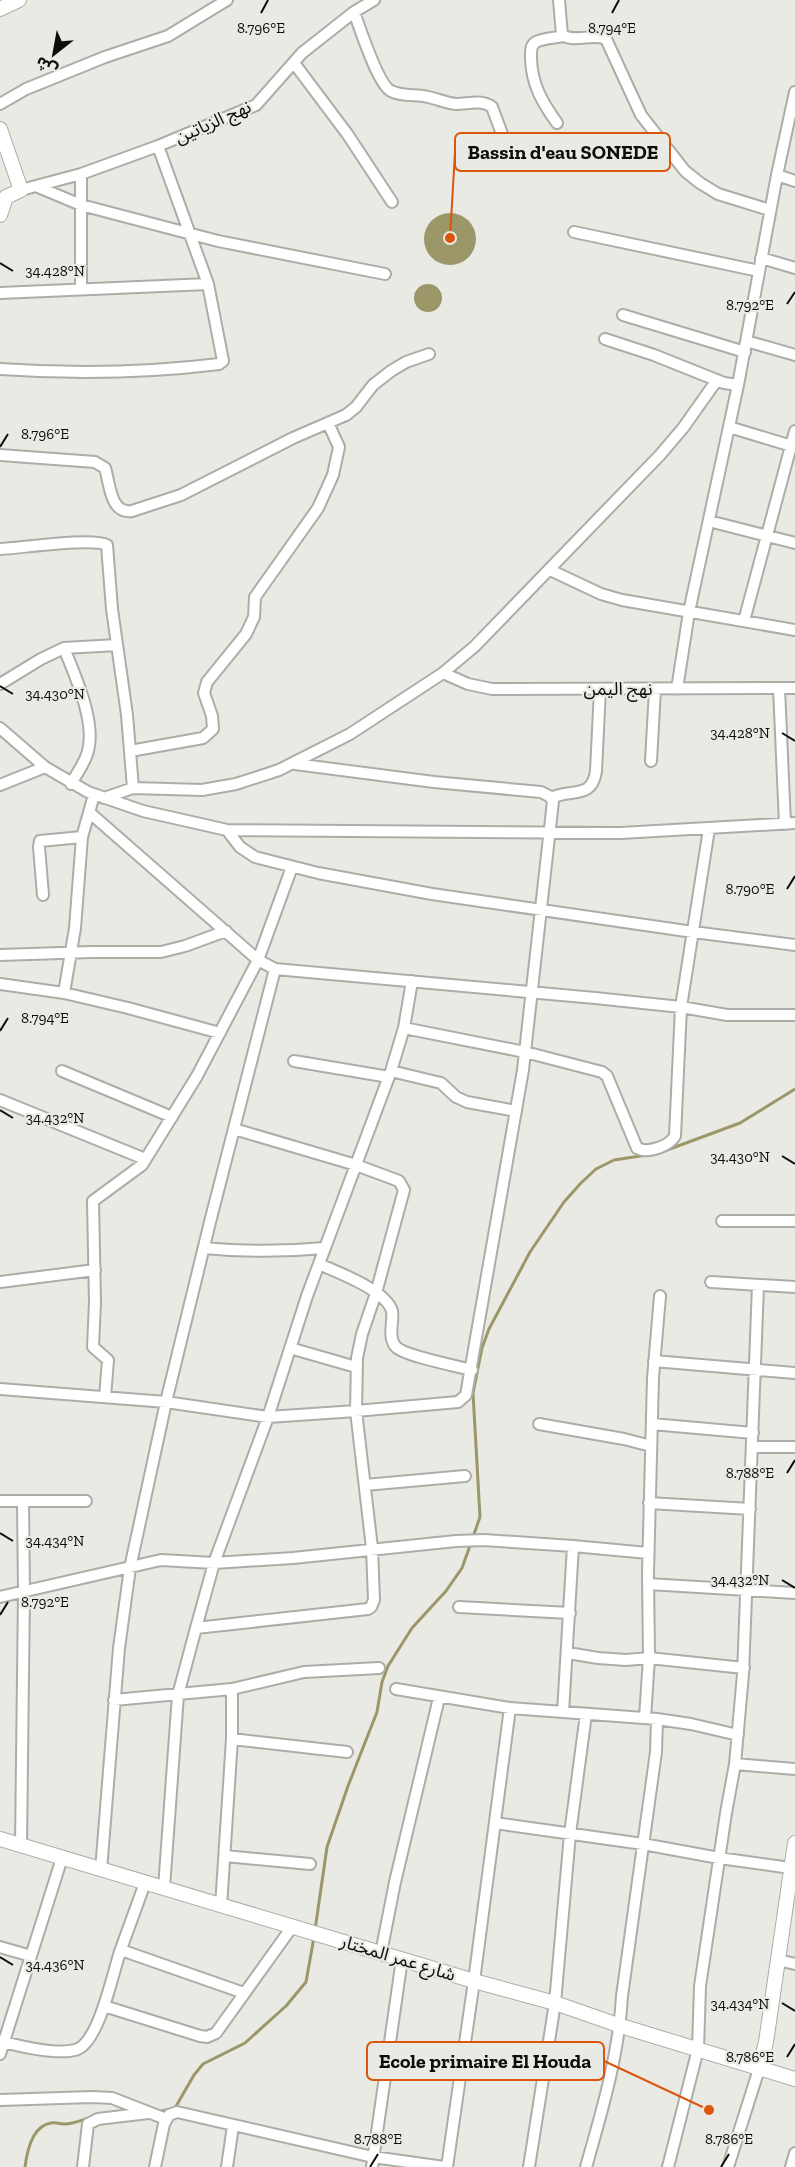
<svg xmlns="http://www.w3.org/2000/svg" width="795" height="2167" font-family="'Zilla Slab','Noto Sans Arabic',serif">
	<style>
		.water { fill: #9c9768 }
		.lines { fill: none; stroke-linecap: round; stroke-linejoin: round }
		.stream { stroke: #9c9768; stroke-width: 3 }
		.street-casing { stroke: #adada8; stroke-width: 14 }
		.secondary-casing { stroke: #adada8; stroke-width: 16 }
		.street { stroke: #fff; stroke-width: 10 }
		.secondary { stroke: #fff; stroke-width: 14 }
		.ticks { fill: none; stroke: #0d0d0c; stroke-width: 2 }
		.labels { text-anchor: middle; stroke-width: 4.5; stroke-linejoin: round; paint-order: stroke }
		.street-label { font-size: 18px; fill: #0d0d0c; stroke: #eaeae5 }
		.ticks-label { font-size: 15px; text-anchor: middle; fill: #0d0d0c; stroke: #eaeae5; stroke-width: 4.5; stroke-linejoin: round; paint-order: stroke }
		.leader { fill: none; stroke: #dd550c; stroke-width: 2 }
		.callout-dot { fill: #dd550c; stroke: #eaeae5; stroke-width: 2 }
		.callout { fill: #eaeae5; stroke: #dd550c; stroke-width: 2 }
		.callout-label { font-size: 20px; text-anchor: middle; font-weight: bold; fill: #0d0d0c }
	</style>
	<rect width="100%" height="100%" fill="#eaeae5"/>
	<path class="water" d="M424 239a26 26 0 1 1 52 0a26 26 0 1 1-52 0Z
		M414 298a14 14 0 1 1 28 0a14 14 0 1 1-28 0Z"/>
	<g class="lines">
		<path class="stream" d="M659,1153L740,1123L795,1089
			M473,1537L480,1517L473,1393L482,1348L489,1329L530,1252L564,1202L581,1183L596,1169L614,1160L647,1155
			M315,1930L327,1847L348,1786L377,1712L382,1682L388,1666L412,1628L446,1591L462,1568L471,1543
			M158,2112L175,2108L194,2075L203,2064L245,2043L286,2006L306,1982L314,1937
			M25,2167C27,2151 32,2126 51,2123C55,2122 61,2124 65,2124C73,2124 82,2120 89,2118"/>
		<g class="street-casing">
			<path id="street" d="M559,0L562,35C575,43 592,33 606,39L641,115L685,171L700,183L718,194L770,210
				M354,12C360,28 378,85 391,91C402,97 417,94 428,97C438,99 446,103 456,104C468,104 481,99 492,107L505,142
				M294,63L348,135L392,202
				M0,104L26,89L105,57L168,36L227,0
				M557,123C542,102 532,85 531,59C531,53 530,45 536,42C543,38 556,38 564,36
				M81,174V289
				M777,175L795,181
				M38,187L81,205L218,241L385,274
				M21,190L81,174L158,146L256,105L302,53L354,12L374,0
				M574,232L759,271
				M761,258L795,268
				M0,293L208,284
				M623,315L745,352
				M605,339L654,355L724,383L738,385
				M746,341L795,355
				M0,369C73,374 146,373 219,364L223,361L208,284L158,146
				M729,427L795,447
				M0,455L95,462L105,468C110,484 110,514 132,511L181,495L293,438L346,415L356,407L373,385L391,371L406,362L429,354
				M709,521L795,543
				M0,549C21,548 93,537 107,545L112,609L127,715L133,788
				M550,570L601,594L622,600L795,630
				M744,621L795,431
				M64,648C75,676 96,721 88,751C85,763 77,773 71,784
				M443,673L468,684L492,689L795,688
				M0,684L41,659L64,648L117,645
				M779,688L785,824
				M677,689L689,612L738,385L777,175L795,92
				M0,728L45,767L88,792L143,811L227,830L621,833L795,823
				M130,751L203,738L213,729L212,716L204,693L207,682L246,634L254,617L255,597L318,508L333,475L339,447L328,423
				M651,761L655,689
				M0,785L45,767
				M104,798L133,788L202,790L236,784L279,770L350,734L443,673L475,646L660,455L683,428L717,380
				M551,798C571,788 592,800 596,771L600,689
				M89,812L258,960L275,969L595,998L681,1007L727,1015H795
				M227,830L240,847L255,857L318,873L432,894L693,932L795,945
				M43,895L39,847L40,841L82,837
				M0,955L92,952H161L185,946L226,931
				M0,984L64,993L128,1008L220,1033
				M64,993L75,928L82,837L94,795
				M404,1028L525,1052L602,1072L607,1076L637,1148C648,1154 669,1146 675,1136L681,1007L709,829
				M294,1061L389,1077
				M62,1071L172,1117
				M391,1071L441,1083L456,1097L467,1102L516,1111
				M0,1100L145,1159
				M722,1221H795
				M204,1248C246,1252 282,1252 324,1248
				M319,1264C337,1272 386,1290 392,1311C394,1322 387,1337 396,1347C405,1356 457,1366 472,1370
				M0,1282L95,1270
				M711,1282L795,1287
				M290,1348L356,1367
				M654,1361L795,1373
				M0,1389L166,1402L268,1417L356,1411L458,1402L466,1395L523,1070L553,801L549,796L541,792L434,782L295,764
				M105,1397L108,1360L93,1347L95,1302L93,1201L142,1165L197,1076L258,960L292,867
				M539,1424L624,1439L651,1446
				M652,1424L753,1433
				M753,1447H795
				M365,1485L465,1476
				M0,1501H86
				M649,1503L750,1509
				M648,1584L795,1593
				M0,1597L161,1560L214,1563L293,1558L456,1541L484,1540L573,1546L648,1553
				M459,1607L570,1613
				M196,1628L368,1609L371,1607L374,1600L372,1548L356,1411L357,1358L362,1334L376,1293L404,1190L399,1181L356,1165L234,1129
				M568,1653L598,1658L626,1660L649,1658L744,1668
				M396,1689L510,1708L657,1719L691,1724L738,1735
				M114,1700L232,1689L304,1672L379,1668
				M563,1712L573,1546
				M645,1718L649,1658L648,1573L653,1378L660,1296
				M232,1739L347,1752
				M735,1764L795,1769
				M495,1823L643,1844L719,1858L791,1868
				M21,1845L24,1592L23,1501
				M225,1856L310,1864
				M101,1870L119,1648L130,1568L166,1402L210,1222L275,969
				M164,1888L178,1695L196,1628L214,1563L268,1417L307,1296L391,1071L404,1028L412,981
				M221,1906L232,1739V1689
				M0,1947L31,1956
				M121,1950L244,1993
				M381,1953L395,1882L439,1698
				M778,1960L795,1964
				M104,2006L200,2036L207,2037L216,2033L292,1927
				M0,2041C19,2046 60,2056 78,2049C100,2039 113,1971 121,1949C129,1927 137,1905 145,1883
				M0,2054L62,1858
				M0,2100L92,2097L112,2098L166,2119
				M83,2167L88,2124L98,2119L148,2113
				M155,2167L164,2124L169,2115L177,2112L373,2157L444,2167
				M227,2167L233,2126
				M372,2167L402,1959
				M447,2167L474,1981L510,1708
				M529,2167L555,2003L570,1834L586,1714
				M586,2167C602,2111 619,2054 622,1996L656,1752L657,1719
				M668,2167L698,2049L700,1986L726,1813L735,1764L743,1674L758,1286
				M728,2167L759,2069
				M791,2167L795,2153"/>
		</g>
		<g class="secondary-casing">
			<path id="secondary" d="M0,9L19,0
				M0,129L21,190L6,197L0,215
				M0,1839L474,1981L555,2003L621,2026L795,2079
				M759,2069L766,2042L795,1843"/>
		</g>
		<use href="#street" class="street"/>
		<use href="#secondary" class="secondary"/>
	</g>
	<path class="ticks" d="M261,13L268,0M612,13L619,0M0,263L13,271M787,304L795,292M0,447L8,434M0,686L13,694M782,733L795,741M787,889L795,876M0,1031L8,1018M0,1110L13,1118M782,1156L795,1164M787,1473L795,1460M0,1533L13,1541M782,1580L795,1588M0,1615L8,1602M0,1957L13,1965M782,2003L795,2011M787,2057L795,2044M370,2167L378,2154M721,2167L729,2154"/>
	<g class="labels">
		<g class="street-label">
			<text transform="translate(213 122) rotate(-24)" y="6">نهج الزياتين</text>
			<text x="618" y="695">نهج اليمن</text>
			<text transform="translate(398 1958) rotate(17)" y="6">شارع عمر المختار</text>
		</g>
	</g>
	<g class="ticks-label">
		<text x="261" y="33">8.796°E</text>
		<text x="612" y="33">8.794°E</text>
		<text x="55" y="276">34.428°N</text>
		<text x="750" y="310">8.792°E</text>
		<text x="45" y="439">8.796°E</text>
		<text x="55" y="699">34.430°N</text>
		<text x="740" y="738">34.428°N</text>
		<text x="750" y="894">8.790°E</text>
		<text x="45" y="1023">8.794°E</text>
		<text x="55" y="1123">34.432°N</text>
		<text x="740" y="1162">34.430°N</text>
		<text x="750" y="1478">8.788°E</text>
		<text x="55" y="1546">34.434°N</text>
		<text x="740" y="1585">34.432°N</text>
		<text x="45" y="1607">8.792°E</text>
		<text x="55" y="1970">34.436°N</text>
		<text x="740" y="2009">34.434°N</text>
		<text x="750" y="2062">8.786°E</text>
		<text x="378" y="2144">8.788°E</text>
		<text x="729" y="2144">8.786°E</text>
	</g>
	<path class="leader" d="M450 238L455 152M709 2110L604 2061"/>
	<g class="callout-dot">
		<circle cx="450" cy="238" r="6"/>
		<circle cx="709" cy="2110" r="6"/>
	</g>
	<g class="callout">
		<rect x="455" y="133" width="215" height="38" rx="6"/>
		<rect x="367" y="2042" width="237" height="38" rx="6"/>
	</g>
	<g class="callout-label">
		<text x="563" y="159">Bassin d'eau SONEDE</text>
		<text x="485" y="2068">Ecole primaire El Houda</text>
	</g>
	<g transform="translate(54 54) rotate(211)" stroke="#eaeae5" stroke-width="4.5" paint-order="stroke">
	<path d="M0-4.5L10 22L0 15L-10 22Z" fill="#0d0d0c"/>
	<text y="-9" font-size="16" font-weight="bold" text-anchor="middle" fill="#0d0d0c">ش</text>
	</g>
</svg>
